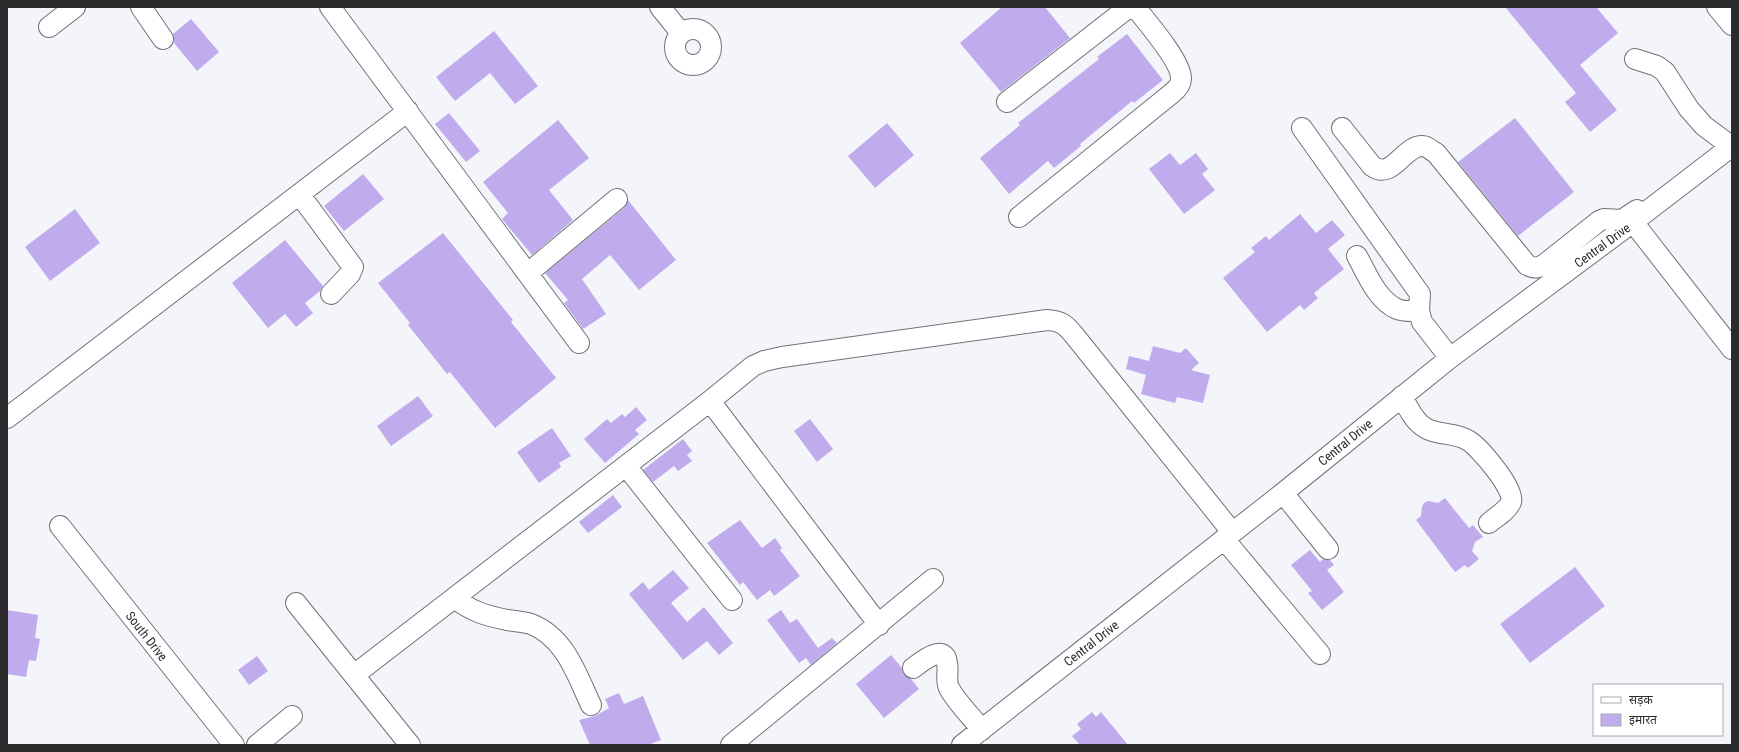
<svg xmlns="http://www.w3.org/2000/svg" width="1739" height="752" font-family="'Roboto Condensed','Noto Sans Devanagari',sans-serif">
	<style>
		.building { fill: #c0aced }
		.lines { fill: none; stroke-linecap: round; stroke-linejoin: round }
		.minor-casing { stroke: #717278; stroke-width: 22 }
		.minor { stroke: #fff; stroke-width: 20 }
		.labels { text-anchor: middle; stroke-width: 4; stroke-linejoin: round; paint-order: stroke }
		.street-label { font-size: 13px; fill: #2b2b2e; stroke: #fff }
	</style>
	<rect width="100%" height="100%" fill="#f3f5fb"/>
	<path class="building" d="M1002,7H1045L1070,38L1001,92L960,43Z
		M1505,7H1596L1618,33L1580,65L1617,110L1590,132L1565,102L1576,93Z
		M191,19L219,52L197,71L174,43L173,34Z
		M494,31L538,86L515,104L490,73L455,101L436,77Z
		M1127,34L1163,80L1134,103L1132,101L1080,144L1081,146L1054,168L1048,161L1009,194L980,158L1020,125L1018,123L1099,59L1097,57Z
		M449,113L480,151L466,162L435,124Z
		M1515,118L1574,192L1518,236L1458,162Z
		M558,120L589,158L549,190L573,220L532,255L502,219L508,213L483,182Z
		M887,123L914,155L875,188L848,156Z
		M1170,153L1180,165L1196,153L1208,169L1202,174L1215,190L1184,214L1149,169Z
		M363,174L384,199L344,231L324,206Z
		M628,200L676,260L639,290L610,255L582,279L606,314L583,329L564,303L568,300L545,273L624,208Z
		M75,209L100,243L50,281L25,247Z
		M1300,214L1316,233L1332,220L1345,235L1328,249L1344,269L1314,293L1318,298L1304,310L1300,305L1267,332L1223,278L1255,252L1251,248L1266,236L1269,240Z
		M443,233L513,320L511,322L556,378L495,428L450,372L447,374L408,325L410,323L378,283Z
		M285,240L323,286L320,291L305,303L313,313L296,327L285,314L268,328L232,283Z
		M1153,346L1180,353L1186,348L1199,363L1191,370L1210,375L1203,403L1177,397L1175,403L1141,394L1146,375L1126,369L1129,356L1149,361Z
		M418,396L433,416L391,446L377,426Z
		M636,407L647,420L635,430L639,434L605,463L584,439L607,419L611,423L622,414L625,417Z
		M810,419L833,449L817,462L794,431Z
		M552,428L571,456L559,463L561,467L539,483L517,452Z
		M683,439L692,451L687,455L692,461L678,471L674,466L653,482L643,470Z
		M613,495L622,507L588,533L579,522Z
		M1445,498L1469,528L1473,525L1483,537L1475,542L1472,551L1479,559L1468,568L1465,565L1455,572L1416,520L1421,516L1422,507L1424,503L1428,501L1438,503Z
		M740,520L762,548L775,538L782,548L780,550L800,576L774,596L770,590L757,600L743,582L740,585L707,543Z
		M1310,550L1320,562L1323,559L1330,560L1334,565L1327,570L1344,592L1322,610L1308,593L1312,591L1291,565Z
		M1575,567L1605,606L1530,663L1500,624Z
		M673,570L689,588L671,603L687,622L704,607L733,643L719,655L707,641L683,660L629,594L643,582L649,590Z
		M7,610L38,615L35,638L40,639L36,661L29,660L26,677L7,674Z
		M781,610L790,623L797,619L818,648L832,638L837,643L811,665L806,658L799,663L767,620Z
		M891,655L902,668L904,675L911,679L919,689L884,718L856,684Z
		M257,656L268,671L249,685L238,670Z
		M619,693L624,704L643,696L661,740L648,745H590L579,720L595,716L609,708L605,699Z
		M1092,712L1096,717L1101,712L1128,745H1080L1072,736L1081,729L1077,724Z"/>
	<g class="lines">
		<g class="minor-casing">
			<path id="minor" d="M141,7L163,39
				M330,7L579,343
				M660,7L681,33
				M1717,7L1732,25
				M49,27L75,7
				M675 47a18 18 0 1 1 36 0a18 18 0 1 1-36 0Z
				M1635,59L1657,66L1665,72L1689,109L1704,126L1731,146
				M1007,102L1129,7
				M1302,128L1420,294L1419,311L1422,322L1450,358
				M1342,128L1372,166C1393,181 1403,145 1423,146C1427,146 1432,151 1436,153L1527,265C1534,268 1537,269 1545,264L1599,221L1604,219L1622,220L1637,210
				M300,195L353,267L350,274L331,294
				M1019,217L1171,94C1176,90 1181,85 1181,79C1182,62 1146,21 1135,7
				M1633,222L1732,349
				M1357,256C1367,274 1377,300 1397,309C1404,312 1412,311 1419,311
				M528,273L617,199
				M1402,396C1407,406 1412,417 1420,424C1434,437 1454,431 1469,441C1479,447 1516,490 1511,502C1508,510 1496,517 1489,523
				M710,401L879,625
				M7,418L408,111
				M626,466L732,600
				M1283,493L1328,549
				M60,526L234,745
				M1224,539L1320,654
				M454,598C473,612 484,615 507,620C515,621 524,622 531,624C565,637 577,675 591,705
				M296,603L410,745
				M913,668C920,663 945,642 947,663C949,671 945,680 949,688C957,703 971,716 982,730
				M354,675L710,401L753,366L764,361L782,357L1047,320C1061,321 1065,324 1074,335L1232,532
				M257,745L292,716
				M731,745L933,579
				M962,745L1283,493L1450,358L1633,222L1732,146"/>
		</g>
		<use href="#minor" class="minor"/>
	</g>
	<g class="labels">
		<g class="street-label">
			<text transform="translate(1602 245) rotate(-36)" y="5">Central Drive</text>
			<text transform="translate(1345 442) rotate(-39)" y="5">Central Drive</text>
			<text transform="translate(147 636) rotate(52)" y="5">South Drive</text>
			<text transform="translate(1091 643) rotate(-38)" y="5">Central Drive</text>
		</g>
	</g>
	<rect width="1739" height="752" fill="none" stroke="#2b2b2e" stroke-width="16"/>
	<rect x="1593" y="684" width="130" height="52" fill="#ffffff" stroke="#aaaaab"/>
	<rect x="1601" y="697" width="20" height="6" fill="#ffffff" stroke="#aaaaab"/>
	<text x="1629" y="704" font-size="12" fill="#2b2b2e">सड़क</text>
	<rect x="1601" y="714" width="20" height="12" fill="#c0aced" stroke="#aaaaab"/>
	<text x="1629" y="724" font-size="12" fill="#2b2b2e">इमारत</text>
</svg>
